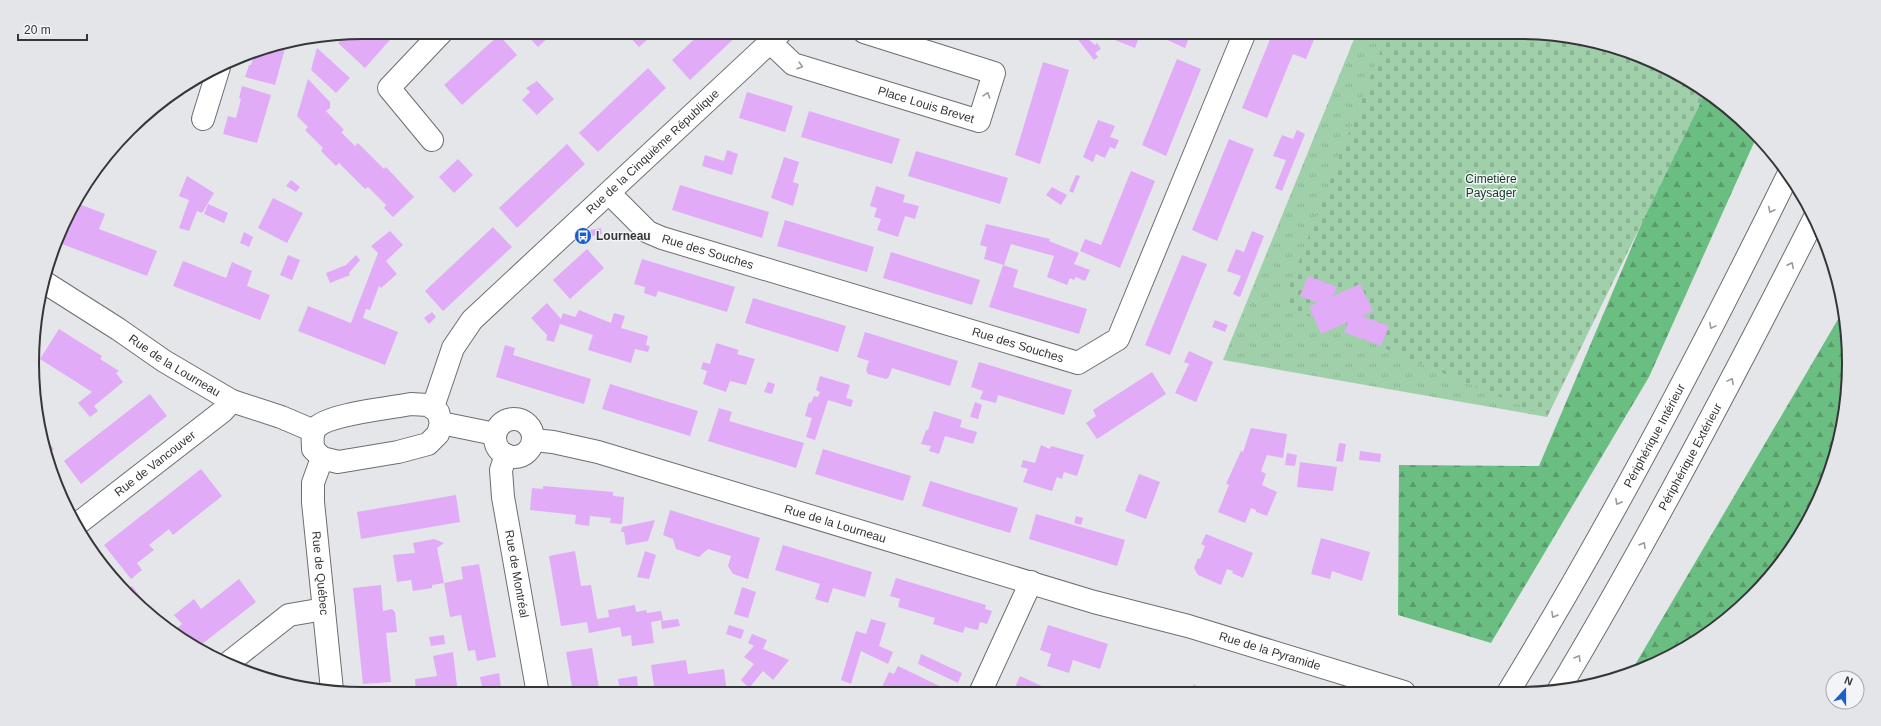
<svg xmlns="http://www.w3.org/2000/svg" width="1881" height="726" font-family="Helvetica,sans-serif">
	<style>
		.grass { fill: url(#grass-tufts) }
		.forest { fill: url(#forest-firs) }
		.cemetery { fill: url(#cemetery-stones) }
		.building { fill: #e2abf8 }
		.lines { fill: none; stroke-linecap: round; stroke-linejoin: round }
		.minor-casing { stroke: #6c6e70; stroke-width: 24 }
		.highway-casing { stroke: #6c6e70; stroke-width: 24 }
		.minor { stroke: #fff; stroke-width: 22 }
		.highway { stroke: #fff; stroke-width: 22 }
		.oneway { stroke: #9a9a9b }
		.labels { text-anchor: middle; stroke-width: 3; stroke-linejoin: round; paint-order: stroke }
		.street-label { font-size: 12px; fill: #353637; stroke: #f2f4f7 }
		.park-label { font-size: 12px; fill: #173a21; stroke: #f2f4f7 }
		.poi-label { font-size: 12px; font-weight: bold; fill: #353637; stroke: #f2f4f7; text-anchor: start }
		.rim { fill: none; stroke: #353637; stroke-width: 2 }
	</style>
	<defs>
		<pattern id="grass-tufts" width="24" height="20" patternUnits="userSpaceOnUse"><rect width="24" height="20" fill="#a0d0aa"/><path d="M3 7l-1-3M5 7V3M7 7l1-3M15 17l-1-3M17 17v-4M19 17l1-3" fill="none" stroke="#8ab393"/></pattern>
		<pattern id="forest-firs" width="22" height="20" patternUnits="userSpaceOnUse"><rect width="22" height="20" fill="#6bbe81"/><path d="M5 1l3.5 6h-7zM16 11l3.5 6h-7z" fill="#599b6a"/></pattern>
		<pattern id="cemetery-stones" width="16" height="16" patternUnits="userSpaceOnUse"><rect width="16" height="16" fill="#a0d0aa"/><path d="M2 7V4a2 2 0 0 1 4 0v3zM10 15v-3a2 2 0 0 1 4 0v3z" fill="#8ab393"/></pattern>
	</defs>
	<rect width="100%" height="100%" fill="#e5e6e9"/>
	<path class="grass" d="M1357,32H1518L1604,43L1665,66L1703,90L1547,417L1223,360Z"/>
	<path class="forest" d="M1699,88L1720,101L1757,136L1649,377L1491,643L1398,615L1399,465L1539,466Z
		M1844,309L1846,320L1848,385L1838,449L1805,529L1736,612L1664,660L1632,670Z"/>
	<path class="cemetery" d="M1388,32H1518L1604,43L1665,66L1706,92L1547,417L1282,305Z"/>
	<path class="building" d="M363,32H397L365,68L338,43L346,35L350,36L352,34Z
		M524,32H552L553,33L538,47Z
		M625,32H642L648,39L639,47Z
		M702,32H741L690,80L672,60Z
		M1004,32H1031L1028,40Z
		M1080,32L1095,45L1097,43L1101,49L1095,53L1098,57L1094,60L1076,37Z
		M1111,32H1141L1135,48L1105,36Z
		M1160,32H1191L1185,48L1158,36Z
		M1273,32H1317L1306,59L1293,54L1267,118L1242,108Z
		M1336,32H1346L1343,39L1335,35Z
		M499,35L517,55L462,105L444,85Z
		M286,45L275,85L245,77L249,65H251L256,50Z
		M317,48L350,78L336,93L311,70Z
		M1177,59L1201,69L1166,156L1142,145Z
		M1043,62L1069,70L1040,164L1015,155Z
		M648,68L666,88L598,152L579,133Z
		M308,79L330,102V108L326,111L344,130L341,132L355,146L358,143L384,169L386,167L414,197L393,217L384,208L386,205L368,187L365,189L339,163L336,166L321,151L323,148L305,130L308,127L297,116Z
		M537,81L554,99L537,115L522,100L530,92L526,88Z
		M242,86L271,95L257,143L223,134L228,116L236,118L241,99L239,98Z
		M747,92L793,106L785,132L739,118Z
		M809,111L900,139L892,164L801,137Z
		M1098,120L1115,126L1110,137L1119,140L1115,149L1110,147L1105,158L1096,154L1093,162L1083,157Z
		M1297,130L1305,134L1282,191L1275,188L1286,160L1273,156L1282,135L1293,139Z
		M1229,139L1254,149L1217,241L1192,230Z
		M567,144L585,164L517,228L499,208Z
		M727,150L738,154L732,175L702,166L705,155L724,161Z
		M916,151L1008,178L1000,204L908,176Z
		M784,157L799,162L793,182L799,184L793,206L771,198Z
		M458,159L473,175L454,193L439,177Z
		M1131,171L1155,181L1120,268L1080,251L1085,239L1101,245Z
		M1076,175L1080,176L1073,193L1069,191Z
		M187,176L214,193L202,213L197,211L189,231L179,228L189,200L179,196Z
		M291,180L300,187L296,192L286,186Z
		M680,185L769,212L762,238L672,210Z
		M876,186L905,195L903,202L919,206L915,219L905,216L898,237L877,230L881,219L874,217L877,208L870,206Z
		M1052,187L1067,195L1061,205L1046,195Z
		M273,198L303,213L287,243L258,228Z
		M79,204L105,214L99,229L157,251L147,276L59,243L69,217L73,219Z
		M208,204L228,213L224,223L204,214Z
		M785,220L874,247L867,272L777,246Z
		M986,224L1050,239L1049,241L1079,253L1074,264L1090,270L1085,281L1076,277L1074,280L1070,278L1067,285L1047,277L1054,256L1011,244L1004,265L984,259L987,247L980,245Z
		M493,227L512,247L443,311L425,291Z
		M601,228L602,234L592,236L590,230Z
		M390,231L403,245L386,261L397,274L381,288L379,286L370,310L366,309L363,318L398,332L385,365L298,331L308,306L351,323L378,253L371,246Z
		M1252,231L1264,236L1240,297L1233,294L1241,276L1227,271L1236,249L1244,252Z
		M244,232L253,237L249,247L240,243Z
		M587,249L604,268L570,299L553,280Z
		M891,252L980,280L972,305L883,278Z
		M288,255L300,260L292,280L280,275Z
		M356,255L360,260L349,273L350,275L330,283L326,273L346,265Z
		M1182,255L1207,264L1170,355L1145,345Z
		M642,259L735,287L727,312L658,291L656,297L644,293L645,287L634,284Z
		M183,261L226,278L232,262L252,271L247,286L270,295L260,320L173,286Z
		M1003,265L1018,270L1013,287L1087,309L1079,334L989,307Z
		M1308,276L1337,287L1333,296L1360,284L1373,311L1362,316L1389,326L1381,346L1344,332L1348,322L1321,334L1309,306L1318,303L1300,296Z
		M753,298L846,326L838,352L745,323Z
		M547,303L561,319L563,313L575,317L579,310L611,323L614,313L625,316L621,328L648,336L646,345L650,346L648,352L635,349L631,363L588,350L593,335L560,324L554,342L546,340L547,335L531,318Z
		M432,312L436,317L429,324L424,318Z
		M1215,320L1228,325L1225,332L1212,327Z
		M59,329L102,356L100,359L119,371L116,373L123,382L94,406L98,411L90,417L78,403L92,392L40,359Z
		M865,332L958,361L950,386L892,368L889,377L886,379L868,374L866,370L869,361L857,357Z
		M716,343L739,350L737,354L755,359L746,385L730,381L726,392L703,384L707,371L701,369L703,362L710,364Z
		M505,345L515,348L513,355L591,379L584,404L496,377Z
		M1189,351L1213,362L1196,402L1175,393L1189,364L1184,362Z
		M979,362L1072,390L1064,415L998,395L996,403L980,399L983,391L971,387Z
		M1152,372L1166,394L1097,439L1086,423L1096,416L1093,410Z
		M820,376L850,385L846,398L853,400L851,407L828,400L815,440L806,437L812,418L805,416L809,402L811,403L814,396L818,397L820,392L816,390Z
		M768,382L775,384L772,394L764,392Z
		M610,384L698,411L690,436L602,409Z
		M150,394L167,416L81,484L64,461Z
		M975,402L982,405L978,419L970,417Z
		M719,408L732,412L729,421L804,443L796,468L708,441Z
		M934,411L962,420L960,427L977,432L973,444L945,436L939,454L929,451L931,446L921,444L926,430H928Z
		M1251,428L1287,434L1283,458L1267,455L1261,471L1266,474L1262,485L1277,492L1267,516L1256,512V510L1251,508L1245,523L1218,512L1229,485L1226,484L1241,451L1243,452Z
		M39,430L54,449L47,456Z
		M1339,443L1346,444L1343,462L1336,461Z
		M1041,445L1050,449L1051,446L1084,455L1077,476L1064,472L1062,479L1057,477L1052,491L1023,482L1028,469L1021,467L1023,460L1035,463Z
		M823,449L911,476L903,501L815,474Z
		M1360,451L1381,454L1380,462L1359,460Z
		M1287,453L1297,455L1295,466L1285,465Z
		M1300,462L1337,467L1333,491L1297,487Z
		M201,469L222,496L173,535L169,529L149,545L154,550L137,563L142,570L131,579L104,545Z
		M1139,474L1160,482L1146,519L1125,511Z
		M930,481L1018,508L1010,533L922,506Z
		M543,486L613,492V496L624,497L622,524L610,523L611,518L590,516L589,526L575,524L576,515L530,510L532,488L543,489Z
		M456,495L460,522L361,539L357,512Z
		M670,510L760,538L748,579L733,574L728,566L731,556L708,549L699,557L676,549L673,539L663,535Z
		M1036,514L1125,540L1117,566L1029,539Z
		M1076,516L1083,518L1081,525L1074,523Z
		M655,520L648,541L626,545L624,532H621L622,527Z
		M1206,534L1253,553L1243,578L1232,573L1233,571L1227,569L1221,585L1198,575L1194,568L1198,558L1200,559L1205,546L1201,544Z
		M1321,538L1370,552L1362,581L1332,571L1330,579L1311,574Z
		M434,539L444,543L437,548L444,583L463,579L461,567L479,564L496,657L477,661L475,650L468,651L461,615L450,617L444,583L432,585V588L413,591L411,580L397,582L393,555L415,553L413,543Z
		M783,545L872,572L865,597L833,588L828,603L815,599L820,584L775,570Z
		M575,551L581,586L591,585L597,619L609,617L608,610L635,605L636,612L646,610L647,613L661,611L663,620L651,622L654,643L632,646L631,635L622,637L620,627L589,633L587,622L561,626L549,556Z
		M645,551L656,555L649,579L637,577Z
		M896,578L986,605L985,609L992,611L987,624L980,622L978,630L965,627L963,633L933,624L935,618L898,607L900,599L890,596Z
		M239,579L256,602L197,648L172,632L182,624L174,615L194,599L201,609Z
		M381,585L383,611L392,609L395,612L397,632L386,633L391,682L363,684L353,588Z
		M132,586L146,604L150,610L148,611L128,589Z
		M742,587L756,592L748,618L734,614Z
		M678,619L680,626L662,629L661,621Z
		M871,619L886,623L879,646L893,652L888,664L861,651L851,684L841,680L856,631L866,634Z
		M729,625L744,630L741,639L726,634Z
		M1048,625L1108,644L1100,669L1073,660L1069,673L1047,666L1051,654L1040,650Z
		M752,634L767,640L763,649L789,660L773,680L763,671L749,688L741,680L754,664L744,657L754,646L748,643Z
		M444,635L445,644L431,646L429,637Z
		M592,648L600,693H573L566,652Z
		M453,652L458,694H416L415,679L437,676L433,656Z
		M921,654L962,673L958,683L918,664Z
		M686,660L688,674L724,669L727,693H655L651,665Z
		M898,666L954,693H915L901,686L898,693H894L882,687L889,672L894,674Z
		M499,673L502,694H475V688L482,687L480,677Z
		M637,676L638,687L620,690L618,679Z
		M1020,676L1044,687L1042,692H1013Z
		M1194,684L1195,685L1211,692H1190Z
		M638,688L639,693H627V690Z"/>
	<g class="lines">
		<g class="minor-casing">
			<g id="minor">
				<path id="s1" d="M770,42L793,64L979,121L994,73L864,32"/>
				<path d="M203,119L219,67"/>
				<path d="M432,140L389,88L442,32"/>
				<path id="s2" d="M609,193L648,232L662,238L1078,363L1118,339L1245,32"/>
				<path id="s3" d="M44,282L118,329L164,361L232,401L281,417L314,431"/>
				<path d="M411,404L428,405L438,412L441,423L438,434L428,444L398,452L338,462L322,458L313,449C313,442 311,434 316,428C328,414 392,408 411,404Z"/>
				<path id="s4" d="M433,407L453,348L472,320L781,32"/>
				<circle cx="514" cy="438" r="19"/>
				<path d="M441,423L495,434"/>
				<path id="s5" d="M533,440L553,442L598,452L1094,602L1188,626L1404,692"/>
				<path id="s6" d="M506,455L501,470L503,497L538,694"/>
				<path id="s7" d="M322,458L313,483V502L332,690"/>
				<path id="s8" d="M76,525L223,411L232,401"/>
				<path d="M227,664L289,615L324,609"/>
				<path d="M980,693L1031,582"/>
			</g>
		</g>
		<g class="highway-casing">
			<g id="highway">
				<path id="s9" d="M1509,691C1611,524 1702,350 1788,175"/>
				<path id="s10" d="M1558,691C1650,537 1733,379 1814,219"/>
			</g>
		</g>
		<use href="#minor" class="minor"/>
		<use href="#highway" class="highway"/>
	</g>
	<defs><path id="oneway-chevron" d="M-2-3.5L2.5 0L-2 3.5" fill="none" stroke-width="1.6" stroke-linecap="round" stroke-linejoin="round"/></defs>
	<g class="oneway">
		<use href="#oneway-chevron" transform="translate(800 66) rotate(17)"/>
		<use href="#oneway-chevron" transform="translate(987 95) rotate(-72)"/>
		<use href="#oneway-chevron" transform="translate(1771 210) rotate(117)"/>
		<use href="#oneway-chevron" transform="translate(1791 265) rotate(-63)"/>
		<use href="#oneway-chevron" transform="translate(1712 326) rotate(118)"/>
		<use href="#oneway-chevron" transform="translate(1731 381) rotate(-62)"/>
		<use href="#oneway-chevron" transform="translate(1618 502) rotate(119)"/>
		<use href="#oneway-chevron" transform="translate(1643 545) rotate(-60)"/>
		<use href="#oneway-chevron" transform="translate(1554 615) rotate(120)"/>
		<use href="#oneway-chevron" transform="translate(1578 658) rotate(-59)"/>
	</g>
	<defs>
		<g id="bus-disc" transform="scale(0.9)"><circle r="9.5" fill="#1c5fca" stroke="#f2f4f7"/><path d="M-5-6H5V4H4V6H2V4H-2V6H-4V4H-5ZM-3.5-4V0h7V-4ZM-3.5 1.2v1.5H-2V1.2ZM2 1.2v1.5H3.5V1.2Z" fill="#fff"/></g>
	</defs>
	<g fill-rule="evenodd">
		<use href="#bus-disc" x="583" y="236"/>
	</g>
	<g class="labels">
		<g class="street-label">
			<text dy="4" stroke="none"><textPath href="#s1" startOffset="171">Place Louis Brevet</textPath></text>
			<text dy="4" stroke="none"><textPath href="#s4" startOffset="343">Rue de la Cinquième République</textPath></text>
			<text dy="4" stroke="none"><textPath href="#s2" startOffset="118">Rue des Souches</textPath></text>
			<text dy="4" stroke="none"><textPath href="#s2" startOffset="442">Rue des Souches</textPath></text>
			<text dy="4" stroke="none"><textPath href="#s3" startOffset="155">Rue de la Lourneau</textPath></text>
			<text dy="4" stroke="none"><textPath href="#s9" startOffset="294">Périphérique Intérieur</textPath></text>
			<text dy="4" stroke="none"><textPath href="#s10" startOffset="269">Périphérique Extérieur</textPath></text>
			<text dy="4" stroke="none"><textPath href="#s8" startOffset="100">Rue de Vancouver</textPath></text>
			<text dy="4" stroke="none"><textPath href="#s5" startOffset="314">Rue de la Lourneau</textPath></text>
			<text dy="4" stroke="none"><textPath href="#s7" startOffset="117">Rue de Québec</textPath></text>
			<text dy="4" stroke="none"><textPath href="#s6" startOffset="121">Rue de Montréal</textPath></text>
			<text dy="4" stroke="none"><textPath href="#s5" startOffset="767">Rue de la Pyramide</textPath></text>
		</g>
		<g class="park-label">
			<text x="1491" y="183">Cimetière<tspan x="1491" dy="14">Paysager</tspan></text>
		</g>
		<g class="poi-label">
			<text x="596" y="240">Lourneau</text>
		</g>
	</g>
	<path d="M0 0H1881V726H0ZM363 39H1518A324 324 0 0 1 1842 363V363A324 324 0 0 1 1518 687H363A324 324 0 0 1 39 363V363A324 324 0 0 1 363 39Z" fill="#e3e5e8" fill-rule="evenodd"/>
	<path class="rim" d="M363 39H1518A324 324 0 0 1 1842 363V363A324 324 0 0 1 1518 687H363A324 324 0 0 1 39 363V363A324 324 0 0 1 363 39Z"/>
	<g transform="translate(1845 690) rotate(21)"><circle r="19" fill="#f2f4f7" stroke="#a6a8aa"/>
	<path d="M0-3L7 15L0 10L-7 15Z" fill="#1c5fca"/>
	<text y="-6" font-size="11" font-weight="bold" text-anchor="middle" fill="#353637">N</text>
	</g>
	<path d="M18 34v6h69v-6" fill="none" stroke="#353637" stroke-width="2"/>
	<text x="24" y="34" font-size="12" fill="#353637" stroke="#f2f4f7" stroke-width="3" paint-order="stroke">20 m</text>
</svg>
